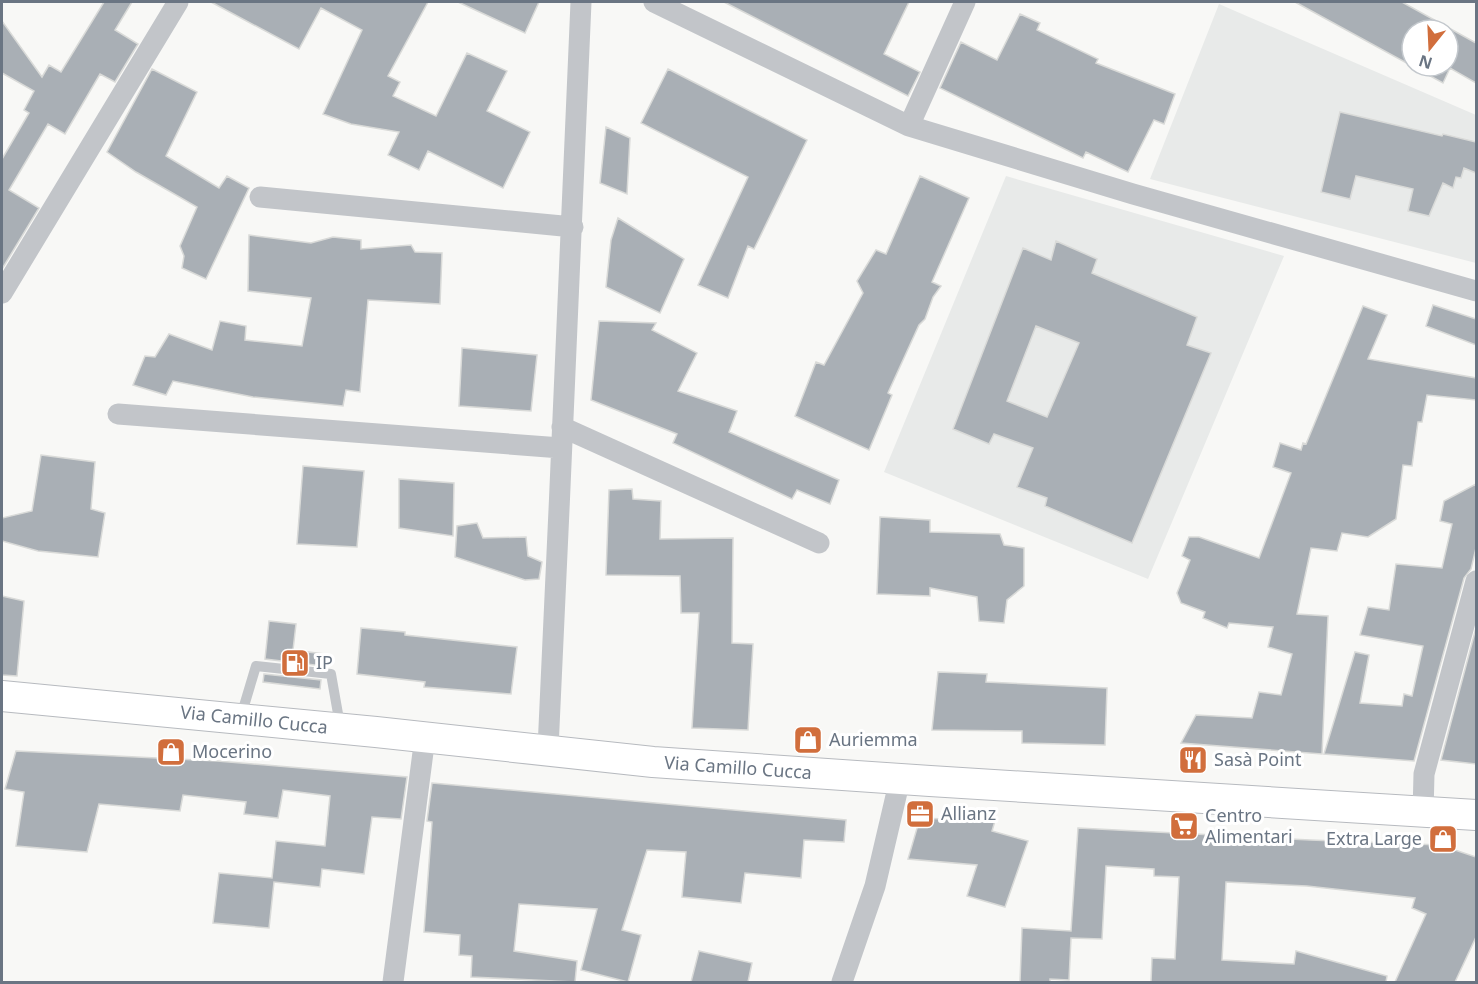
<svg xmlns="http://www.w3.org/2000/svg" width="1478" height="984" font-family="'Noto Sans',sans-serif">
	<style>
		.built { fill: #e8eae9 }
		.building { fill: #a9afb5; stroke: #d9dad8; stroke-width: 1.5; fill-rule: evenodd }
		.lines { fill: none; stroke-linecap: round; stroke-linejoin: round }
		.secondary-casing { stroke: #b7babf; stroke-width: 32 }
		.lane { stroke: #c2c5c9; stroke-width: 10 }
		.street { stroke: #c2c5c9; stroke-width: 21 }
		.secondary { stroke: #fff; stroke-width: 30 }
		.labels { text-anchor: middle; stroke-width: 6; stroke-linejoin: round; paint-order: stroke }
		.poi-label { font-size: 18px; fill: #6a7583; stroke: #fff; text-anchor: start }
		.street-label { font-size: 18px; fill: #6a7583; stroke: #fff }
	</style>
	<rect width="100%" height="100%" fill="#f8f8f6"/>
	<path class="built" d="M1219,4L1476,115V263L1150,179Z
		M1006,176L1284,256L1148,579L884,472Z"/>
	<path class="building" d="M104,2H132L115,30L138,44L115,82L100,74L65,134L48,124L9,190L39,208L2,269V159L29,113L24,110L34,91L2,73V21L42,77L49,65L61,72Z
		M211,2H428L388,76L400,82L393,96L436,116L467,53L507,71L487,111L530,132L503,188L428,151L419,170L388,155L399,132L351,124L323,114L362,30L321,8L299,49Z
		M458,2H539L525,33Z
		M724,2H909L884,54L920,72L908,96Z
		M1295,2H1402L1476,43V83L1450,68L1443,83L1412,66H1448V30H1412V66Z
		M1020,14L1040,23L1037,30L1098,59L1096,63L1175,94L1164,124L1154,120L1128,172L1086,152L1083,158L940,88L961,42L997,60Z
		M152,69L197,92L166,156L219,188L227,176L249,188L206,279L182,268L184,256L180,246L197,207L136,172L107,152Z
		M668,69L807,140L754,249L748,246L728,298L698,285L748,177L641,123Z
		M1340,112L1442,136L1443,134L1476,142V173L1464,168L1461,178L1456,177L1453,188L1443,183L1429,216L1408,211L1413,189L1356,176L1350,199L1321,192Z
		M606,127L630,138L627,194L600,183Z
		M920,176L969,198L932,282L941,286L933,297L925,319L919,325L888,393L892,395L869,450L795,416L816,362L824,365L863,293L857,281L876,250L886,254Z
		M618,218L684,259L660,313L606,287L611,240Z
		M249,235L311,243L333,237L361,240V249L411,245L415,252L442,253L440,304L368,300L360,392L346,390L343,406L253,397L173,381L166,395L133,385L145,356L155,357L169,334L212,350L220,321L246,326L245,340L302,346L311,298L248,291Z
		M1056,241L1097,259L1092,273L1197,317L1187,345L1211,353L1132,543L1045,506L1047,498L1017,487L1033,448L994,434L989,444L953,429L1023,248L1051,260ZM1036,326L1079,343L1047,417L1007,401Z
		M1433,305L1476,319V345L1426,326Z
		M1363,306L1387,315L1368,359L1476,378V400L1427,395L1422,422H1418L1412,466L1403,465L1396,519L1368,537L1342,533L1337,551L1311,548L1297,614L1328,616L1322,754L1181,743L1196,715L1252,718L1259,692L1281,695L1292,654L1268,647L1273,627L1229,623L1227,628L1203,618L1205,612L1181,603L1177,593L1190,560L1182,556L1189,537H1199L1259,558L1291,473L1273,467L1280,443L1301,450L1303,443L1306,444Z
		M599,321L656,323L652,330L697,353L678,391L737,411L729,432L839,480L830,504L797,490L792,499L673,443L677,434L591,400Z
		M462,348L537,355L531,411L459,406Z
		M41,455L95,462L91,509L105,513L98,557L38,551L2,541V518L32,511Z
		M303,466L364,471L357,547L297,544Z
		M399,479L454,483L453,536L399,528Z
		M1476,484V548L1471,569L1464,578L1414,761L1324,754L1355,652L1369,655L1360,703L1402,706L1404,694L1412,696L1423,646L1360,635L1368,607L1389,610L1396,564L1442,568L1452,524L1440,521L1444,501Z
		M632,489L633,499L661,501L660,539L733,538L732,643L753,644L748,730L692,728L699,613H681L680,576L606,575L609,490Z
		M880,517L930,520V532L1000,534L1004,545L1024,548V586L1007,600L1004,623L979,621L977,597L930,588V596L877,594Z
		M477,523L483,538L526,537L528,556L542,562L539,579L525,580L455,557L457,526Z
		M2,596L24,601L17,676L2,675Z
		M269,621L296,624L293,650L324,654L323,666L265,659Z
		M361,628L405,632V635L517,647L511,694L424,687L425,682L357,674Z
		M1476,628V764L1441,760Z
		M938,672L987,674L986,682L1107,688L1105,745L1022,743V731L932,730Z
		M264,674L321,680L320,689L263,682Z
		M16,751L217,761L407,777L401,819L372,817L364,874L322,869L320,887L274,882L269,928L213,923L219,873L272,878L276,841L325,846L330,796L283,790L278,818L244,814L246,802L183,795L180,811L99,804L87,852L16,846L24,792L5,789Z
		M432,783L846,820L844,842L804,840L801,878L745,873L741,903L682,897L686,852L647,850L622,930L641,935L628,982L581,970L597,909L519,904L514,951L577,961L575,982L471,977L472,956L459,955L460,935L424,932L432,822L427,821Z
		M920,818L995,821L992,831L1028,841L1005,907L967,896L977,865L908,859Z
		M1078,828L1310,840L1440,845L1476,857V937L1455,982H1395L1426,914L1412,908L1415,898L1307,886L1226,882L1222,960L1294,964L1296,951L1387,976L1386,982H1151L1152,958L1175,959L1179,877L1154,876V869L1106,866L1102,939L1071,938L1069,980L1050,979V982H1020L1022,928L1071,931Z
		M699,951L752,963L748,982H691Z"/>
	<g class="lines">
		<g class="secondary-casing">
			<path id="secondary" d="M2,696L376,732L653,762L930,781L1476,815"/>
		</g>
		<path class="lane" d="M241,716L256,666L331,674L340,725"/>
		<path class="street" d="M654,2L909,126L1133,194L1476,291
			M909,126L965,2
			M260,197L573,227
			M2,293L178,2
			M118,414L561,448
			M562,427L819,543
			M548,749C559,500 572,251 581,2
			M1423,813L1424,774L1476,581
			M393,982L425,737
			M842,982L875,886L900,779"/>
		<use href="#secondary" class="secondary"/>
	</g>
	<defs>
		<g id="fuel-square" transform="scale(1.5)"><rect x="-9" y="-9" width="18" height="18" rx="4" fill="#d16e3c" stroke="#fff"/><path d="M-5.5-6h7V0h2V4h1.3V-2.5L3-4.5l.8-.8L6-3V5H2.5V1h-1V6h-7ZM-4.2-4.7v3.2H.2V-4.7Z" fill="#fff"/></g>
		<g id="shop-square" transform="scale(1.5)"><rect x="-9" y="-9" width="18" height="18" rx="4" fill="#d16e3c" stroke="#fff"/><path d="M-5-2.5h2.3a2.7 3.5 0 0 1 5.4 0H5L5.5 6h-11ZM-1.5-2.5h3a1.5 2.3 0 0 0-3 0Z" fill="#fff"/></g>
		<g id="restaurant-square" transform="scale(1.5)"><rect x="-9" y="-9" width="18" height="18" rx="4" fill="#d16e3c" stroke="#fff"/><path d="M-5-6h1v4h1v-4h1v4h1v-4h1v5L-1.5 .5V6h-2V.5L-5-1ZM5-6V6H3V1.5H1.5Q1.5-4 5-6Z" fill="#fff"/></g>
		<g id="office-square" transform="scale(1.5)"><rect x="-9" y="-9" width="18" height="18" rx="4" fill="#d16e3c" stroke="#fff"/><path d="M-6-3h4V-5.5h4V-3h4V5H-6ZM-1-4.5V-3h2v-1.5ZM-6 0V1H6V0Z" fill="#fff"/></g>
		<g id="supermarket-square" transform="scale(1.5)"><rect x="-9" y="-9" width="18" height="18" rx="4" fill="#d16e3c" stroke="#fff"/><path d="M-6-5.5h2.5l.6 2H6L4.5 2H-2.5L-4.4-4H-6ZM-1.5 3.2a1.3 1.3 0 1 0 .1 0ZM3 3.2a1.3 1.3 0 1 0 .1 0Z" fill="#fff"/></g>
	</defs>
	<g fill-rule="evenodd">
		<use href="#fuel-square" x="295" y="663"/>
		<use href="#shop-square" x="808" y="740"/>
		<use href="#shop-square" x="171" y="752"/>
		<use href="#restaurant-square" x="1193" y="760"/>
		<use href="#office-square" x="920" y="814"/>
		<use href="#supermarket-square" x="1184" y="826"/>
		<use href="#shop-square" x="1443" y="839"/>
	</g>
	<g class="labels">
		<g class="poi-label">
			<text x="316" y="669">IP</text>
			<text x="829" y="746">Auriemma</text>
			<text x="192" y="758">Mocerino</text>
			<text x="1214" y="766">Sasà Point</text>
			<text x="941" y="820">Allianz</text>
			<text x="1205" y="822">Centro<tspan x="1205" dy="21">Alimentari</tspan></text>
			<text x="1422" y="845" text-anchor="end">Extra Large</text>
		</g>
		<g class="street-label">
			<text transform="translate(254 720) rotate(6)" y="6">Via Camillo Cucca</text>
			<text transform="translate(738 768) rotate(4)" y="6">Via Camillo Cucca</text>
		</g>
	</g>
	<rect width="1478" height="984" fill="none" stroke="#6a7583" stroke-width="6"/>
	<g transform="translate(1430 48) rotate(198)"><circle r="28" fill="#ffffff" stroke="#c3c8cd" stroke-width="1.5"/>
	<path d="M0-4.5L10 22L0 15L-10 22Z" fill="#d16e3c"/>
	<text y="-9" font-size="16" font-weight="bold" text-anchor="middle" fill="#6a7583">N</text>
	</g>
</svg>
